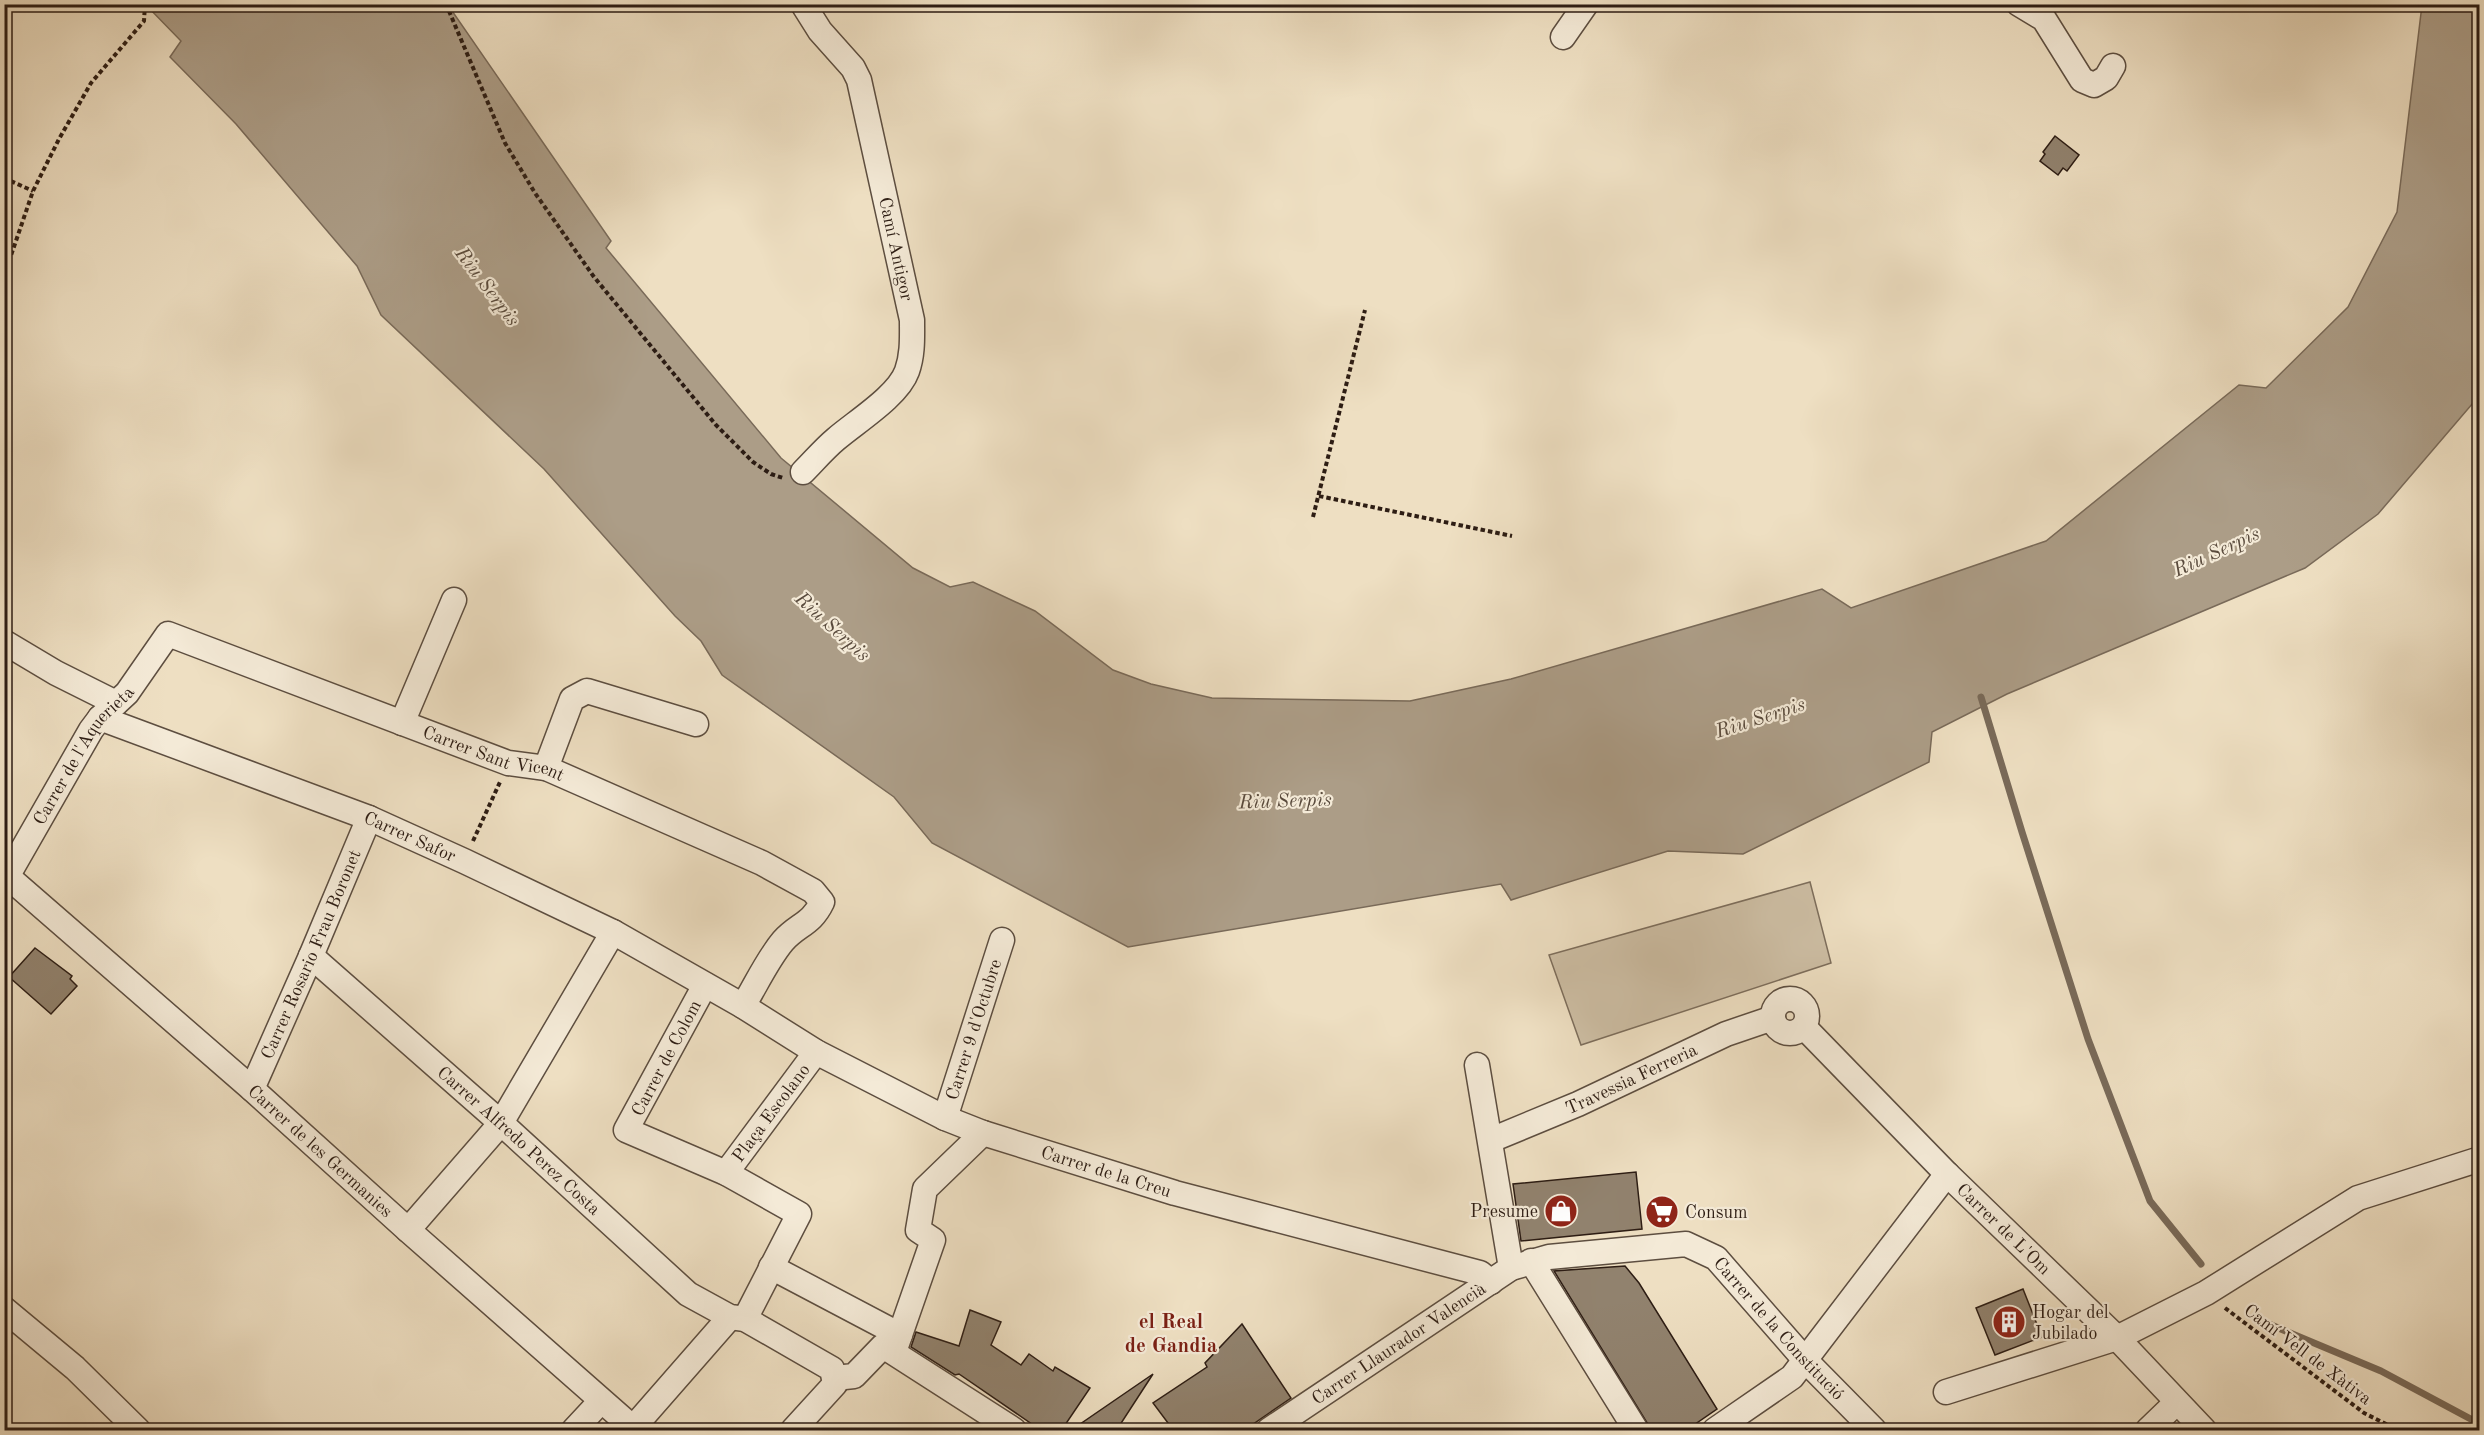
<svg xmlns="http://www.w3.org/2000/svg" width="2484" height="1435" font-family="'Old Standard TT',serif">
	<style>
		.green { fill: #cdbea4; stroke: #7d6e5c; stroke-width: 1.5 }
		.water { fill: #ac9d87; stroke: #796a59; stroke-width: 1.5 }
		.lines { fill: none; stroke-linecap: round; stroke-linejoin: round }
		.stream { stroke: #796a59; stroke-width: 7 }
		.building { fill: #91826e; stroke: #2d1d14; stroke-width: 1.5 }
		.minor-casing { stroke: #5d4e40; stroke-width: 27 }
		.path { stroke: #2d1d14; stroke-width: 4; stroke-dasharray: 4.5 3; stroke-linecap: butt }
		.minor { stroke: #f4ead7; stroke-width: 24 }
		.labels { text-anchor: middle; stroke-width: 4.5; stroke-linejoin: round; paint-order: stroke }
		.street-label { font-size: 18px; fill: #2d1d14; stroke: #f4ead7 }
		.poi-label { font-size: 18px; fill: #2d1d14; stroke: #f4ead7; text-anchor: start }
		.water-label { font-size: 20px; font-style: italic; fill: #594a3c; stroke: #f4ead7 }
		.quarter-label { font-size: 21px; font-weight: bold; fill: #7a1f14; stroke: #f4ead7 }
	</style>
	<rect width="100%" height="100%" fill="#eedfc2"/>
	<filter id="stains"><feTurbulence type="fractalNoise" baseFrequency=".00333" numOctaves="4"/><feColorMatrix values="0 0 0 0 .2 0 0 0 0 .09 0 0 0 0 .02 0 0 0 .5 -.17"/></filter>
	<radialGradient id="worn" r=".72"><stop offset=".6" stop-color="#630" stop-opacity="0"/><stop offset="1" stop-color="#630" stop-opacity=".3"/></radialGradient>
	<path class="green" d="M1810,882L1831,963L1581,1045L1549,955Z"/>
	<path class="water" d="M146,5H448L611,241L606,248L781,458L913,568L950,587L973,582L1035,611L1113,670L1151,684L1212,698L1410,701L1511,679L1822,589L1851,608L2046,541L2239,385L2266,388L2348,307L2397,212L2422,5H2479V396L2378,514L2305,568L2007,694L1932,732L1929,762L1743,854L1668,851L1511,900L1501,884L1128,947L932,843L894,797L722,675L701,641L675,616L544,469L381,315L357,266L236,124L170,57L181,41Z"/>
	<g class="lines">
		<path class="stream" d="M1981,697L2022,832L2088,1039L2150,1201L2201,1264
			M2264,1322L2381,1371L2480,1424"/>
	</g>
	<path class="building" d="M2055,136L2079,155L2067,171L2063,168L2058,175L2040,161L2045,154L2043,152Z
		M35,948L72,976L70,979L77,986L51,1014L9,977Z
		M1636,1172L1642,1229L1521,1241L1513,1184Z
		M1625,1266L1639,1283L1717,1409L1685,1431H1652L1554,1271Z
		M2023,1289L2042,1337L1995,1355L1976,1308Z
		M970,1310L1001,1322L991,1345L1021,1365L1029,1354L1053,1371L1055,1367L1090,1388L1061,1431H1042L959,1374L955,1375L911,1347L916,1332L959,1346Z
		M1242,1324L1291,1398L1243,1431H1174L1153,1403L1207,1367L1205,1363Z
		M1153,1374L1116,1431H1070Z"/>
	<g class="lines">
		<g class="minor-casing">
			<g id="minor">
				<path id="s1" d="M803,4L820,31L853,68L859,80L912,320C912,337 913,354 907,371C898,396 857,421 836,439C824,449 814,461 803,472"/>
				<path d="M2019,4L2044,19L2082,80L2094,85L2106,78L2113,66"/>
				<path d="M1563,37L1586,4"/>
				<path d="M4,642L56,673L116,703"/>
				<path id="s2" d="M100,718L369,818L464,861L613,932L743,1006L816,1052L945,1118L983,1133L1175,1193L1480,1273L1491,1282"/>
				<path d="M402,723L454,600"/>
				<path d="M546,768L572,699L587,691L696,724"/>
				<path id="s3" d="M7,876L252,1089L408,1230L633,1428"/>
				<path id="s4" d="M4,882L91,730L100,718L127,693L168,634L508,763L546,768L762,863L813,891L822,902C811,925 798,924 783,941C767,960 756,985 743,1006"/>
				<path id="s5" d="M311,956L501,1123L688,1294L730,1317L745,1319L832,1369L835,1384L793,1430"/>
				<path d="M705,985L626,1130L726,1173L799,1214L745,1319"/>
				<circle cx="1790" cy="1016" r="17"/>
				<path id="s6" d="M1804,1027L1947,1174L2117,1338L2204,1430"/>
				<path d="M1477,1065L1511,1268"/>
				<path id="s7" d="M252,1089L311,956L369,818"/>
				<path id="s8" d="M945,1118L1002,940"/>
				<path id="s9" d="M1491,1140L1578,1104L1726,1034L1773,1018"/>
				<path id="s10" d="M726,1173L816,1052"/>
				<path d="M408,1230L501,1123L613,932"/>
				<path d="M1531,1261L1636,1430"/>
				<path d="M771,1267L900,1335"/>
				<path d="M4,1309L75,1368L138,1430"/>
				<path d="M894,1352L933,1240L918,1230L925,1189L983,1133"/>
				<path d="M835,1378L854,1376L883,1346L1014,1430"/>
				<path d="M1946,1392L2117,1338L2206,1293L2358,1198L2480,1159"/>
				<path d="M574,1430L601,1401"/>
				<path d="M636,1430L633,1428L730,1317"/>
				<path id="s11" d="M1269,1430L1511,1268L1549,1257L1686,1244L1716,1258L1806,1361L1874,1430"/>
				<path d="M1715,1430L1792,1377L1947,1174"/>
				<path d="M2148,1430L2176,1403"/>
			</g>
		</g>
		<path class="path" d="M446,4L505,143L535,193L594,277L716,425L753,462L771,474L783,478
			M4,178L33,191
			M4,276L33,191L59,139L91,83L144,21L145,4
			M1319,496L1512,536
			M1313,517L1365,310
			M473,841L500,782
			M2225,1308L2364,1413L2398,1430"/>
		<use href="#minor" class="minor"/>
	</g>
	<defs>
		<g id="shop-disc" transform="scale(1.725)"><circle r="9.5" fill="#8f2418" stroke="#f4ead7"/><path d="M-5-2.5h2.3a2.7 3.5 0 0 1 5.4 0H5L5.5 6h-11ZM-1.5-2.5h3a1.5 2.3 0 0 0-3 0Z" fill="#fff"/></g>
		<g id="supermarket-disc" transform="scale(1.725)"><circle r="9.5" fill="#8f2418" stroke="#f4ead7"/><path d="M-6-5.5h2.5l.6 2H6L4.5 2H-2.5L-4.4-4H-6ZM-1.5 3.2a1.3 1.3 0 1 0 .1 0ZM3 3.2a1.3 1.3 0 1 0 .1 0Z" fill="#fff"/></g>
		<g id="building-disc" transform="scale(1.725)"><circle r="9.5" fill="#8f2418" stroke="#f4ead7"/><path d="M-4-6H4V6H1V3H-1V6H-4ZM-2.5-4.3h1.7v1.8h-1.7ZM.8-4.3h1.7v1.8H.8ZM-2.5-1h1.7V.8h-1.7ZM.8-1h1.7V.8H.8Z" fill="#fff"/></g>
	</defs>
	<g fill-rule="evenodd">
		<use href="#shop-disc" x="1561" y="1211"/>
		<use href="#supermarket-disc" x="1662" y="1212"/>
		<use href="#building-disc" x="2009" y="1322"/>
	</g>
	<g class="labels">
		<g class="street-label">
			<text dy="6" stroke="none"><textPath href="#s1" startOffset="268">Camí Antigor</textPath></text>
			<text dy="6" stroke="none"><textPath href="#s4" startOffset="646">Carrer Sant Vicent</textPath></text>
			<text dy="6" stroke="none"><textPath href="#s4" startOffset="150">Carrer de l'Aquerieta</textPath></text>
			<text dy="6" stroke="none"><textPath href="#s2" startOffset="332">Carrer Safor</textPath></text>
			<text dy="6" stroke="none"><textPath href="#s7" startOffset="147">Carrer Rosario Frau Boronet</textPath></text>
			<text dy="6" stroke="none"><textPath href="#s8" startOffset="93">Carrer 9 d'Octubre</textPath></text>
			<text transform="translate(666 1058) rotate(-62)" y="6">Carrer de Colom</text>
			<text dy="6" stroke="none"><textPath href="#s9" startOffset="153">Travessia Ferreria</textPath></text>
			<text dy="6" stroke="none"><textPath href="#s10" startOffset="75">Plaça Escolano</textPath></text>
			<text dy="6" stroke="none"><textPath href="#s5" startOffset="278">Carrer Alfredo Perez Costa</textPath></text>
			<text dy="6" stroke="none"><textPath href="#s3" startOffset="417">Carrer de les Germanies</textPath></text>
			<text dy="6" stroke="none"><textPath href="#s2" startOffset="1107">Carrer de la Creu</textPath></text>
			<text dy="6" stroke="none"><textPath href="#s6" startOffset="284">Carrer de L'Om</textPath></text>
			<text dy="6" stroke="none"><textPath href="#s11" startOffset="596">Carrer de la Constitució</textPath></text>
			<text dy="6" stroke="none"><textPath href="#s11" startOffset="156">Carrer Llaurador Valencià</textPath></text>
			<text transform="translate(2308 1354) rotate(37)" y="6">Camí Vell de Xàtiva</text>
		</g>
		<g class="poi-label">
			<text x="1538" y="1217" text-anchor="end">Presume</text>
			<text x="1685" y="1218">Consum</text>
			<text x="2032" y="1318">Hogar del<tspan x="2032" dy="21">Jubilado</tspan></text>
		</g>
		<g class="water-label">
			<text transform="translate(488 286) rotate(53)" y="7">Riu Serpis</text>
			<text transform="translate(2216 551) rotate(-25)" y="7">Riu Serpis</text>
			<text transform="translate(833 626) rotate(42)" y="7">Riu Serpis</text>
			<text transform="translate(1760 717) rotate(-18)" y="7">Riu Serpis</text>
			<text transform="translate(1285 800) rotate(-2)" y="7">Riu Serpis</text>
		</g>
		<g class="quarter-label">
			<text x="1171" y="1328">el Real<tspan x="1171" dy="24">de Gandia</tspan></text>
		</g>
	</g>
	<rect width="2484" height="1435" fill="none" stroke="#eedfc2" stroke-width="24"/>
	<rect x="6" y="6" width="2472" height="1423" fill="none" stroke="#2d1d14" stroke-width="3"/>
	<rect x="12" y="12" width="2460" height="1411" fill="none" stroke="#2d1d14" stroke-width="1.5"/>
	<rect width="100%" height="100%" filter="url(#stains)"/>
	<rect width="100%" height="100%" fill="url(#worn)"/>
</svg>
